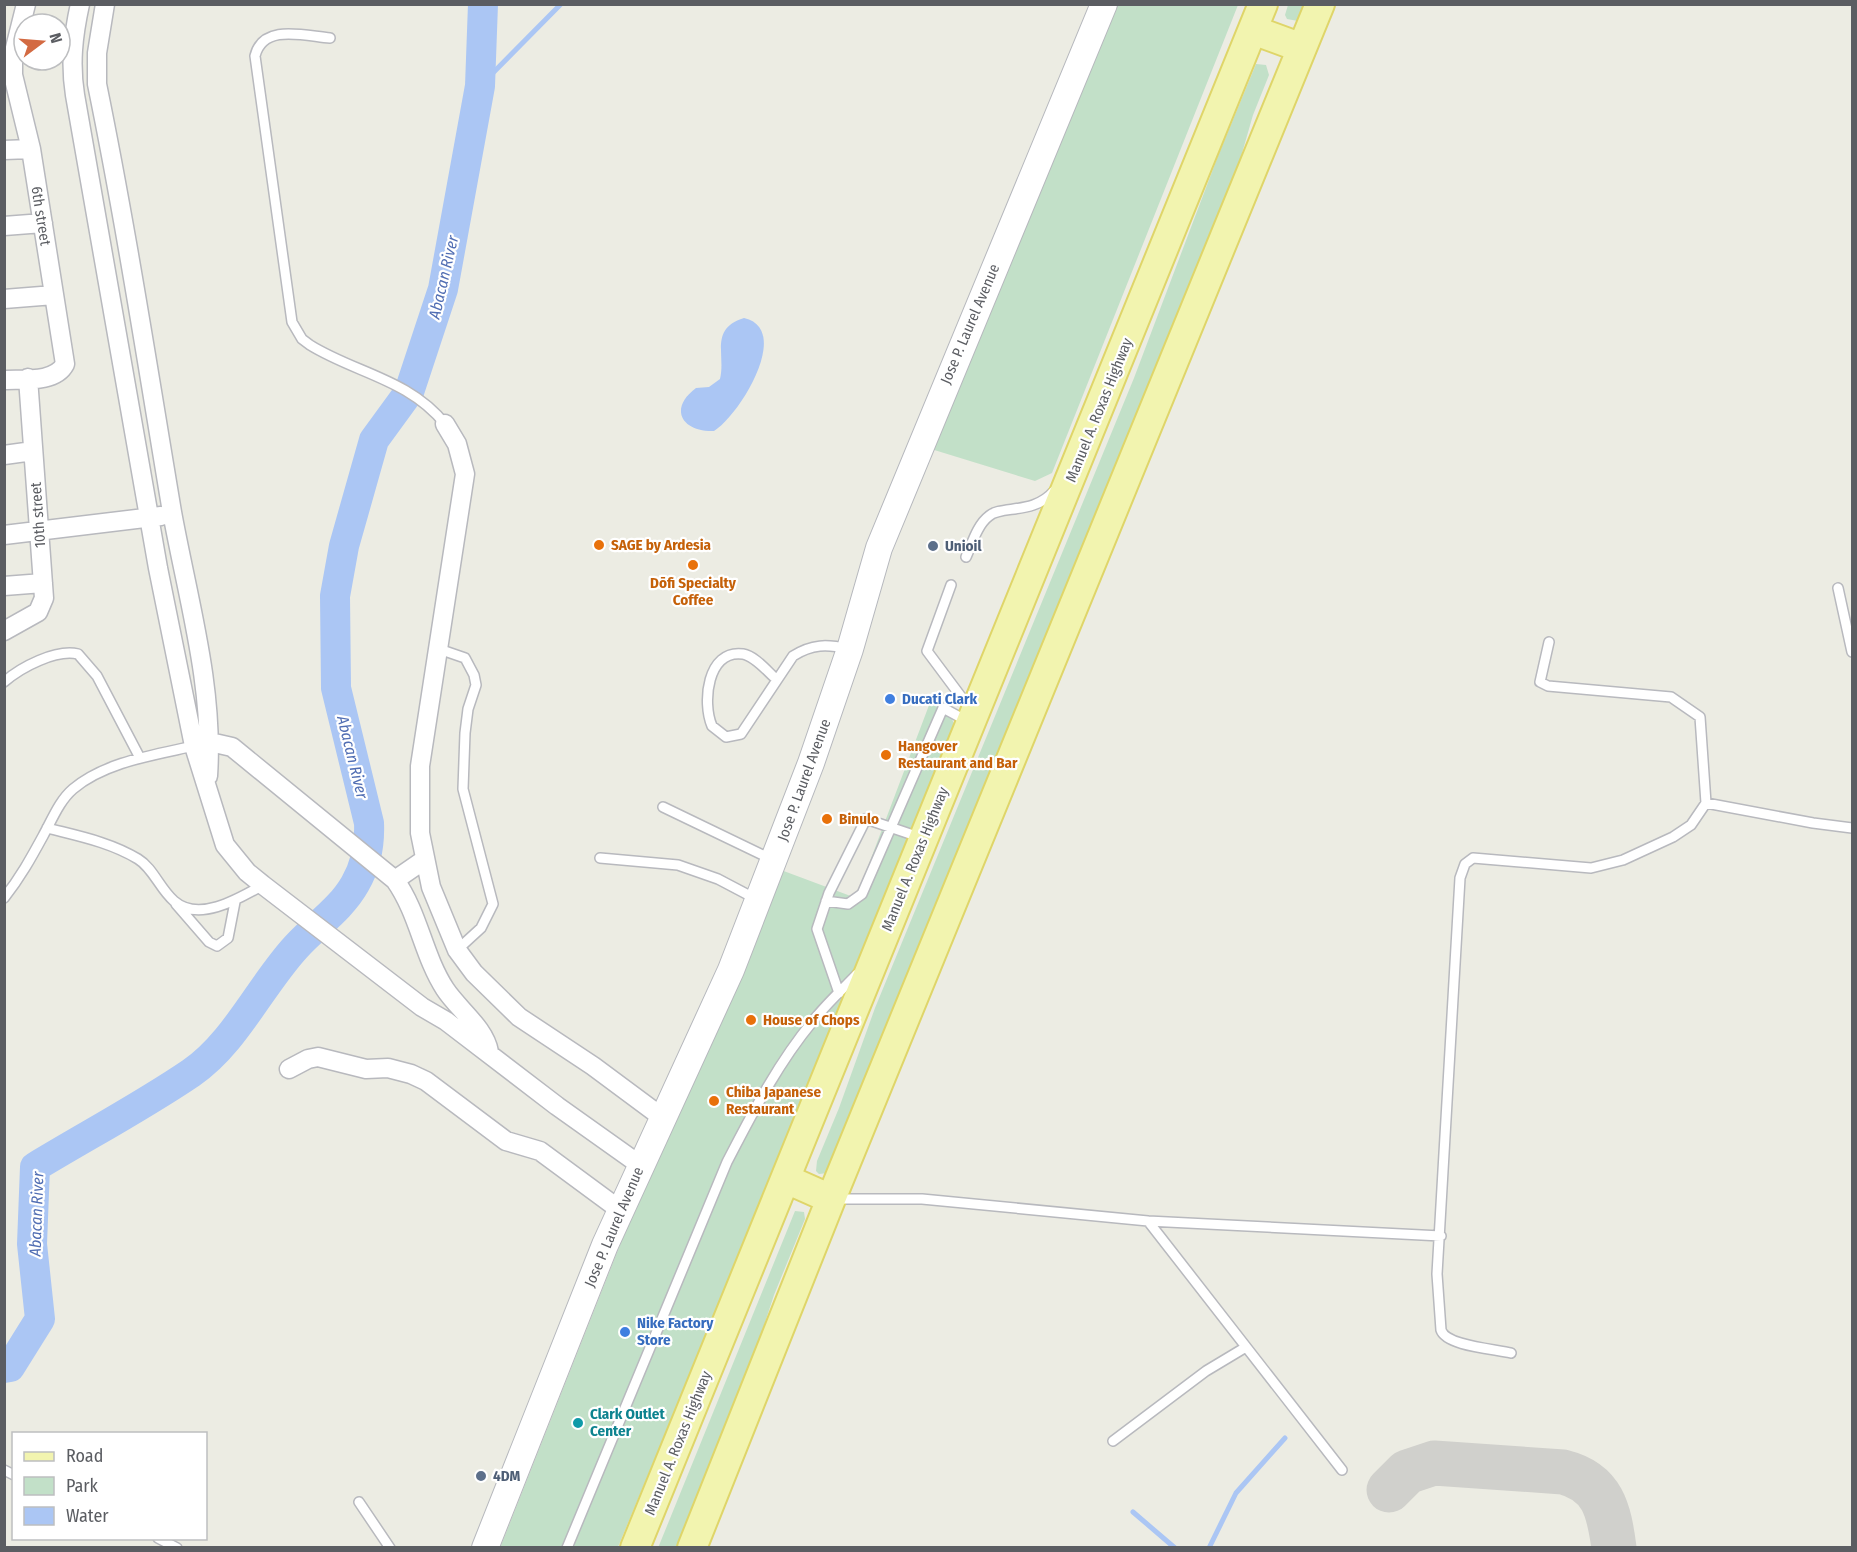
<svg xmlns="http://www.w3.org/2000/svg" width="1857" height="1552" font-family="'Fira Sans Condensed',sans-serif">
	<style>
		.green { fill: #c2e0c8 }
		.water { fill: #abc6f4 }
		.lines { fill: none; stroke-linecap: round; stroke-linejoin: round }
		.stream { stroke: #abc6f4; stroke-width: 5 }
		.river { stroke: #abc6f4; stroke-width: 30 }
		.taxiway { stroke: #d0d0cc; stroke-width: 45 }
		.lane-casing { stroke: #b8b9be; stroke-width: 12 }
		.street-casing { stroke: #b8b9be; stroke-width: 21 }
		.secondary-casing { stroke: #b6b8bd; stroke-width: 28 }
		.primary-casing { stroke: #dfd569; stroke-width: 32 }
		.lane { stroke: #fff; stroke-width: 9 }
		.street { stroke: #fff; stroke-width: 18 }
		.secondary { stroke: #fff; stroke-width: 26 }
		.primary { stroke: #f2f4af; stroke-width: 28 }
		.food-dot { fill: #e8710a; stroke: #fff; stroke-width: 2 }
		.service-dot { fill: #5c6f8a; stroke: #fff; stroke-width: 2 }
		.shop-dot { fill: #3f7fe0; stroke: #fff; stroke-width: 2 }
		.culture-dot { fill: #0f9aa8; stroke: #fff; stroke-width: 2 }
		.labels { text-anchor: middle; stroke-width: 4.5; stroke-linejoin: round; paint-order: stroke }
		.street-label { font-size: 15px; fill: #5b5d62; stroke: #fff }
		.food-label { font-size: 15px; font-weight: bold; fill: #c56008; stroke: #fff; text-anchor: start }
		.service-label { font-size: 15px; font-weight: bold; fill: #4e5e75; stroke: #fff; text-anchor: start }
		.shop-label { font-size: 15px; font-weight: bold; fill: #366cbe; stroke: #fff; text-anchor: start }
		.culture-label { font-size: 15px; font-weight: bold; fill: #0d838f; stroke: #fff; text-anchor: start }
		.water-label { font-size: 16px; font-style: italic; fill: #516eb3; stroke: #fff }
	</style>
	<rect width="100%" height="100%" fill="#ecece3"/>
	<path class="green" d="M1113,5H1238L1052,473L1035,481L931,449Z
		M1288,5H1306L1298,21L1287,19L1285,15Z
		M1256,64L1266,65L1269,75L1253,115L1234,181L828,1173L819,1174L816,1171L817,1161L839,1108L875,1008L1134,378L1218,156Z
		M939,694L947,706L954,724L799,1112L618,1547L500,1548L658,1149L781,870L856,898L931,700Z
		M795,1211L804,1212L805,1219L774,1295L751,1365L676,1547L658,1548Z"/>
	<path class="water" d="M744,318C793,329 739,416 714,431C682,432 668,409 696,388L709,387L720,379C726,355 709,329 744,318Z"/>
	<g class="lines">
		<path class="stream" d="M480,86L561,4
			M1133,1512L1175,1548
			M1209,1548L1236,1493L1285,1438"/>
		<path class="river" d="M4,1368L10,1367L40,1319L32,1244L35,1167C86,1136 141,1107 191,1073C235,1043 260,986 296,947C315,926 341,909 355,884C366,865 370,845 369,823L336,688L335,596L344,546L374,440L409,392L443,289L480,86L483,4"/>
		<path class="taxiway" d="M1389,1490L1407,1472L1434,1463L1563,1472C1603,1482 1609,1510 1614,1548"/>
		<g class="lane-casing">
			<path id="lane" d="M330,38C305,36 263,23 255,56L292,322L302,339L310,345C355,373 409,379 445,424
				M966,557C972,544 977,525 989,516C1001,505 1034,515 1054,491
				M951,585L927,651L971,710
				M1838,588L1852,652
				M1549,642L1540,682L1548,686L1671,697L1700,717L1706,803
				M436,648L465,658L474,675L476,685L468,709L465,733L463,789L493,904L481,928L457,950
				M776,679C767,671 755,656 743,654C707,649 702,703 712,726L726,737L741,734L793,656C812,644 827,644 848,649
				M4,682C21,667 56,649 78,654L97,676L140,758
				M663,807L771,859
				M47,828C78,836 110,842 138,859C153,868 160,889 174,901C199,923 240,898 263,885
				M600,858L678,865L718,879L756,899
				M4,898C20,878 31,858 43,836C52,820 59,801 73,789C105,762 154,755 194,746
				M826,901L848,904L862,894L943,708L969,722
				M176,904L209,942L217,946L228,938L235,902
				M839,993L817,929L829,893L866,819L922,838
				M836,1199H922L1148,1221L1342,1470
				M1148,1221L1441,1236
				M1511,1353C1495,1349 1446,1346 1441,1330L1437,1274L1460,878L1465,864L1473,858L1591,868L1623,860L1673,837L1691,825L1706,803L1813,823L1852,828
				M1113,1441L1206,1371L1246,1347
				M4,1470L14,1475
				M359,1502L390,1548
				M158,1538L177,1548
				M567,1548L727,1162C753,1112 778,1063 813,1021C826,1004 843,989 857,974"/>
		</g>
		<g class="street-casing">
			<path id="street" d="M80,4C73,36 70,64 75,95L158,568L194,746L225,845L247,872L263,885L422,1007L446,1021L557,1106L640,1165
				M105,4L97,53V84C126,226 148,369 172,512C188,600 214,686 208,776
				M4,150L31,149
				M4,226L43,223
				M4,299L54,295
				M4,380C24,379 55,383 65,364L31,149L13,75V56L26,4
				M445,424L457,444L465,474L420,766V833L431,887L457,950L474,973L519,1017L593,1066L663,1118
				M4,455L33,451
				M4,535L161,516
				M4,586L43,583
				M4,631L38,612L44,598L28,378
				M198,745L210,742L232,747L395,880C419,914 423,955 445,989C458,1009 485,1028 489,1052
				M395,880L424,860
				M289,1069L308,1059L318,1057L366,1069L388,1068L411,1074L426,1081L506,1141L540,1151L620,1210"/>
		</g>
		<g class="secondary-casing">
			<path id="secondary" d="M485,1548L605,1245L731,970L811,763L850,649L879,548L1104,4"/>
		</g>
		<g class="primary-casing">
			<path id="primary" d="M1253,30L1302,48
				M786,1179L831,1199
				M635,1548L1263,4
				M692,1548L831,1199L1320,4"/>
		</g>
		<use href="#lane" class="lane"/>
		<use href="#street" class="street"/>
		<use href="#secondary" class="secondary"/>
		<use href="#primary" class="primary"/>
	</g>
	<g class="food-dot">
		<circle cx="599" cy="545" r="6"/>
		<circle cx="693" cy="565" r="6"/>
		<circle cx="886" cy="755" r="6"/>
		<circle cx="827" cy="819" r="6"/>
		<circle cx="751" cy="1020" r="6"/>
		<circle cx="714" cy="1101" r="6"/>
	</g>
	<g class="service-dot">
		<circle cx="933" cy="546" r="6"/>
		<circle cx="481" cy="1476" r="6"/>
	</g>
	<g class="shop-dot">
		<circle cx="890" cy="699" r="6"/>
		<circle cx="625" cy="1332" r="6"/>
	</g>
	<circle class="culture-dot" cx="578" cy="1423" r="6"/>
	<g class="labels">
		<g class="street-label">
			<text transform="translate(41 216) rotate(81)" y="5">6th street</text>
			<text transform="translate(970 324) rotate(-67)" y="5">Jose P. Laurel Avenue</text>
			<text transform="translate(1099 410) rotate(-68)" y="5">Manuel A. Roxas Highway</text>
			<text transform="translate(38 515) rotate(-94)" y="5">10th street</text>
			<text transform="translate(804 780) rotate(-70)" y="5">Jose P. Laurel Avenue</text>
			<text transform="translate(915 859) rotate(-68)" y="5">Manuel A. Roxas Highway</text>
			<text transform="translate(614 1227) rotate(-67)" y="5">Jose P. Laurel Avenue</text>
			<text transform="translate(678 1443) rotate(-68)" y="5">Manuel A. Roxas Highway</text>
		</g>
		<g class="food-label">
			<text x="611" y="550">SAGE by Ardesia</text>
			<text x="693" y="588" text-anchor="middle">Dōfi Specialty<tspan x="693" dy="17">Coffee</tspan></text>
			<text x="898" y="751">Hangover<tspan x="898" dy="17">Restaurant and Bar</tspan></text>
			<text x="839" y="824">Binulo</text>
			<text x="763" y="1025">House of Chops</text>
			<text x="726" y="1097">Chiba Japanese<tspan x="726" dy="17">Restaurant</tspan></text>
		</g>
		<g class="service-label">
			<text x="945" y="551">Unioil</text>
			<text x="493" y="1481">4DM</text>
		</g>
		<g class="shop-label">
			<text x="902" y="704">Ducati Clark</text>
			<text x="637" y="1328">Nike Factory<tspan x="637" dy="17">Store</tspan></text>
		</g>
		<g class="culture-label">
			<text x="590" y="1419">Clark Outlet<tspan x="590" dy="17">Center</tspan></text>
		</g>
		<g class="water-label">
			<text transform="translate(443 277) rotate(-77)" y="6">Abacan River</text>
			<text transform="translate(353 757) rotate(76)" y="6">Abacan River</text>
			<text transform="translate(36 1214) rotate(-88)" y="6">Abacan River</text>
		</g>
	</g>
	<rect width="1857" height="1552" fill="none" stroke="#5b5d62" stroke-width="12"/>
	<rect x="12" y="1432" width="195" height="108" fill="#ffffff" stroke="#bdbec0" stroke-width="1.5"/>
	<rect x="24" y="1452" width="30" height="9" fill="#f2f4af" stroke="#bdbec0" stroke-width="1.5"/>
	<text x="66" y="1462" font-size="18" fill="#5b5d62">Road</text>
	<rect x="24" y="1477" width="30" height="18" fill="#c2e0c8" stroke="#bdbec0" stroke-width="1.5"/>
	<text x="66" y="1492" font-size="18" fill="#5b5d62">Park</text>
	<rect x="24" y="1507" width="30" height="18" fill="#abc6f4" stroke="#bdbec0" stroke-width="1.5"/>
	<text x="66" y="1522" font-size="18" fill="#5b5d62">Water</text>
	<g transform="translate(42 42) rotate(74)"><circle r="28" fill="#ffffff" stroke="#bdbec0" stroke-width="1.5"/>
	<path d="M0-4.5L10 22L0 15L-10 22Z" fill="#d36a42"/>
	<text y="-9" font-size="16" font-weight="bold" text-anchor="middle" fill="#5b5d62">N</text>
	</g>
</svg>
